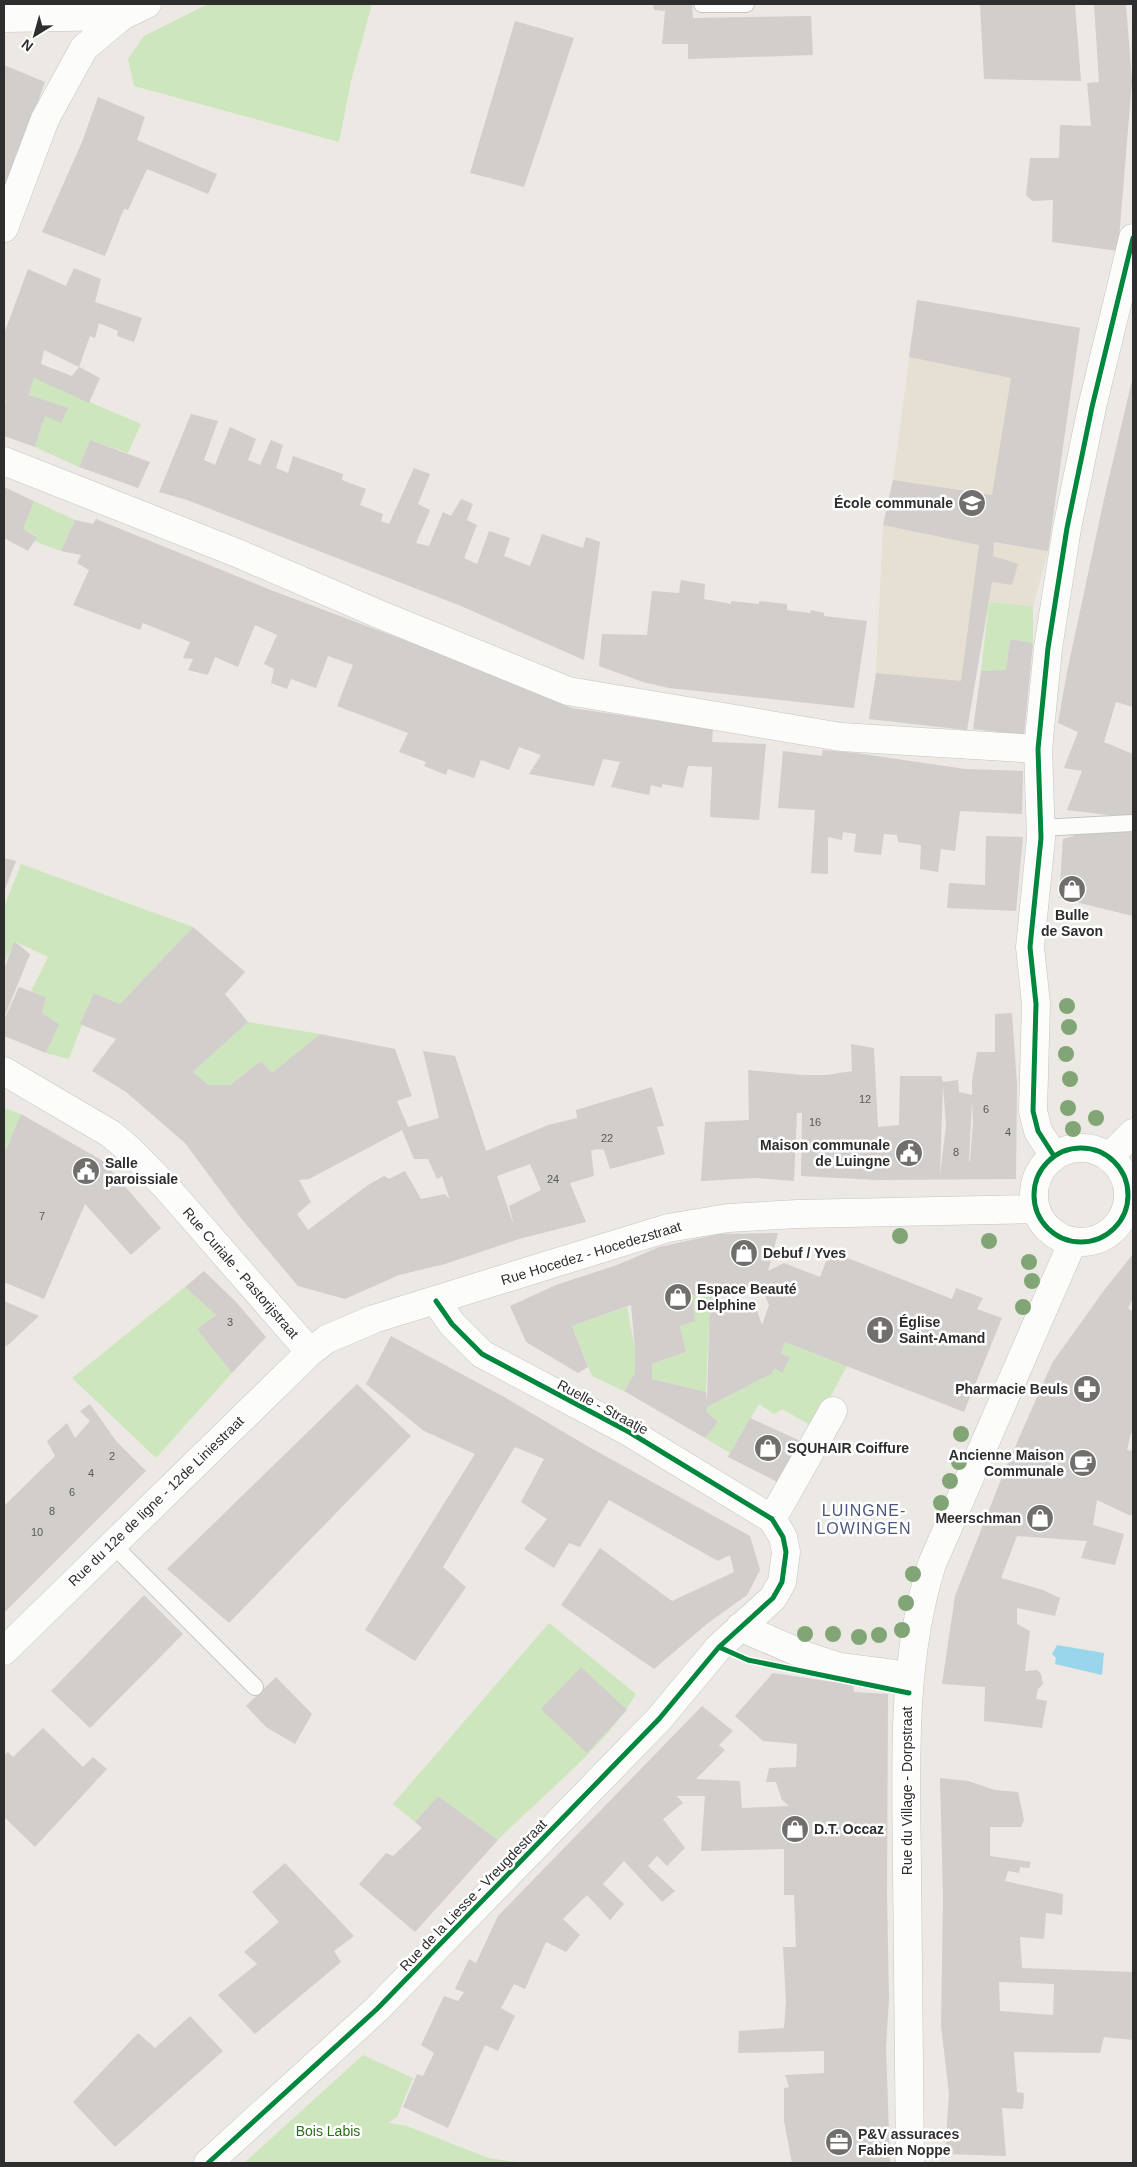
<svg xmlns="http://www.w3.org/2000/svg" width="1137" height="2167" font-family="Helvetica,sans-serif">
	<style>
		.education { fill: #e6e0d3 }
		.green { fill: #cee6be }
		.water { fill: #99d6ec }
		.building { fill: #d1cecb; fill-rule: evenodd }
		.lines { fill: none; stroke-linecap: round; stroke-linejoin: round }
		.service-casing { stroke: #c5c4c5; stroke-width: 18 }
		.minor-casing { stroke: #c5c4c5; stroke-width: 29 }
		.tertiary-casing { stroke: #c5c4c5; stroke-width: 29 }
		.service { stroke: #fcfcfb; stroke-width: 16 }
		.minor { stroke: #fcfcfb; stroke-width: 28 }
		.tertiary { stroke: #fcfcfb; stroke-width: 28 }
		.cycleway-casing { stroke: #fff; stroke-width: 8 }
		.cycleway { stroke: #00873e; stroke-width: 5 }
		.tree { fill: #82a575 }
		.labels { text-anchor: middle; stroke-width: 5; stroke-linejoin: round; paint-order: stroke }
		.number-label { font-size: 11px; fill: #585857 }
		.poi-label { font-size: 14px; font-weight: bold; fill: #2e2e2e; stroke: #fff; text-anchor: start }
		.street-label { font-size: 14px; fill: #2e2e2e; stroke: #fff }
		.park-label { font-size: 14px; fill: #2c6e1b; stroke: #fff }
		.quarter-label { font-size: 16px; letter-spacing: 1px; fill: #4d5680; stroke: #fff }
	</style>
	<rect width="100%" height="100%" fill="#ece8e4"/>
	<path class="education" d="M917,300L1080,328L1048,551L1033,606L989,602L967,730L869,719L876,673L883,525L893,480Z"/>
	<path class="green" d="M208,4H372L351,81L339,142L134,86L128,59L144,36Z
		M34,378L141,424L128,453L90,440L79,467L35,447L45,416L67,409L29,395Z
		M34,501L75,520L61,551L34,541L37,536L23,529Z
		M989,602L1033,606V643L1010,639L1006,670L981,671Z
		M21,864L193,927L120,1004L94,993L69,1059L46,1053L58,1024L42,1013L46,997L31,991L48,957L14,941L6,960L4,959V907Z
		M248,1022L320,1034L272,1073L261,1061L230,1085H209L193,1072Z
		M4,1108L21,1114L4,1154Z
		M185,1287L216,1315L197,1329L232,1373L156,1458L72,1378Z
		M692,1295H710L706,1392L652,1379V1364L686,1352L680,1326L695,1320Z
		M627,1307L635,1349V1373L624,1391L592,1376L572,1326Z
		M785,1342L847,1366L814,1427L782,1409L774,1414L759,1404L730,1453L705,1438L718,1422L707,1412V1407L770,1374L775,1368Z
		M549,1623L636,1694C607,1745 541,1796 498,1840L438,1796L415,1822L393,1804Z
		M363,2055L413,2078L397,2117L388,2123L407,2126L488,2158L523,2163H244Z"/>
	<path class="water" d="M1057,1645L1104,1653L1102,1675L1055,1664L1056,1658L1052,1654Z"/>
	<path class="building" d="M653,4H692L693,18L811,16L813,55L688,59V44H662L665,11L654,10Z
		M980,4H1075L1081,81L984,79Z
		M1094,4H1126L1132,81L1118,251L1052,242L1053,200L1032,201L1026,195L1030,158H1059L1060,125L1091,126L1087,83L1099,82Z
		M515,21L574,38L524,187L470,173Z
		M4,65L45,82L4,195Z
		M98,97L145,117L137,140L217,174L208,194L147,169L128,210L124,209L105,256L42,232L82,142Z
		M74,268L101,279L95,302L142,318L134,342L117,336L118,331L99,323L95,338L90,336L79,367L100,378L89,403L34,378L29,395L68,408L61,423L45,416L35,447L4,436V407L6,401L4,400V334L28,269L66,286ZM44,350L79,367L72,376L41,364Z
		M917,300L1080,328L1048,551L994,542L993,556L1018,564L1012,585L992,582L967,730L869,719L876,673L961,681L979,545L883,525L893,480L992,495L1011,378L909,357Z
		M1133,376V707L1116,702L1104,742L1133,754V818L1067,810L1082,771L1064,768L1078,732L1058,723L1067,672L1104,499Z
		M191,414L218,421L204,460L215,465L230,427L256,439L248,460L260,465L271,440L283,445L276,468L288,473L293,456L343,474L342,480L366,489L360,505L383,514L381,521L389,524L414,468L430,474L418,504L430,510L416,543L429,546L443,512L451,516L461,499L473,504L467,520L477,525L464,558L477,564L489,531L510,538L504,556L530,566L542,534L583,548L586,537L600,542L584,660L461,606L187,500L159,492Z
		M90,440L150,462L138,488L79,467Z
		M4,487L34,501L23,529L37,537L28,551L4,538Z
		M96,519L268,589L468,664L572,708L713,729L712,742L766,744L759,820L710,817L712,767L688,766L683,788L662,784V788L651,785L649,795L611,787L620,762L603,759L594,786L529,774L541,755L519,747L509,770L481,760L474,778L448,769L446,775L424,766L426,762L399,752L408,733L337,706L353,665L328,656L316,688L291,679L287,689L271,683L274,669L264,664L277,635L255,625L238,667L215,657L208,675L188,670L193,659L183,658L190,642L143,623L140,630L73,605L89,570L77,563L81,555L61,551L75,520L93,524Z
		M681,580L705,584L704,599L731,604V601L759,604V601L787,604V610L810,613L811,610L824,613V616L867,621L854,708L669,688L643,682L599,666L602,634L647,635L652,591L679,593Z
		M1010,639L1033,643L1024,735L973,729L981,671L1006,670Z
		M823,750L856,753L965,769L1023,771L1022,814L960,811L955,851L941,849L938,872L920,869L921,845L898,842L897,835L884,834L881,855L854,852L856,834L843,832L842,840L828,837V874L811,873L815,810L778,808L783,751L822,756Z
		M1133,829V916L1059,898L1063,839L1092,830Z
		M986,836L1023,837L1016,911L947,908L949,883L985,885Z
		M4,858L16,861L4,892Z
		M193,927L245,972L225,994L248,1022L193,1072L209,1085H230L261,1061L272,1073L320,1034L395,1049L412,1096L397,1101L408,1127L439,1118L423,1051L455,1056L486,1151L548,1125L577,1118L576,1110L652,1087L664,1126L657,1127L665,1154L610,1169L604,1150L597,1149L591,1151L594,1176L570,1183L586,1222L519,1239L445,1264L399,1275L345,1299L298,1286L240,1217L185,1143L126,1092L92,1071L116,1039L80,1024L94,993L120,1004ZM402,1130L414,1159H428L437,1179L442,1176L450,1200L445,1194L421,1199L405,1171L389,1179L384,1176L368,1185L308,1230L297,1214L311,1202L299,1180L309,1179ZM530,1164L541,1190L509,1206L514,1226L497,1176Z
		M14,941L30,954L4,1018V970Z
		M19,987L46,997L42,1013L59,1024L46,1053L4,1036V1020Z
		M1012,1013L1017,1085L1016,1179L878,1180L801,1176L802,1113H797L794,1181L756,1178L701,1181L705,1122L749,1120L748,1070L803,1075H827L852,1071L851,1044L874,1048L878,1127L899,1125L900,1076H941L943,1082L958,1080L959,1092L972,1095V1081L977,1052H995V1014ZM943,1085L946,1126L940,1175ZM972,1101L973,1123L970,1161H969Z
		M21,1114L103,1161L161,1228L131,1255L85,1204L44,1299L4,1282V1154Z
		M778,1233L768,1271L784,1263L820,1277L830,1251L952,1299L956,1288L983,1298L977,1309L1002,1318L964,1412L785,1342L781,1354L790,1357L782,1373L775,1368L771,1374L707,1407V1412L718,1422L705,1438L624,1391L635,1373V1349L631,1305L572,1326L588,1367L578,1373L526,1342L510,1306L556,1285L617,1265L659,1247L719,1234ZM711,1287H761L769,1305L762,1325L757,1311L723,1310L716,1295H710L707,1400L706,1392L652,1379V1364L686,1352L680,1326L695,1321L692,1295H710Z
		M1133,1254V1299L1128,1308L1133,1312V1434L1131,1433L1127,1450L1133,1451V1510L1131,1516L1097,1500L1093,1525L1124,1534L1115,1565L1081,1558L1087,1541L1017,1536L1001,1578L1043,1590L1060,1598L1055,1616L1017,1608V1624L1030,1631L1025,1671L1037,1670L1041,1674L1043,1684L1038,1689L1036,1699L1047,1701L1042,1728L984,1721L985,1687L942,1684L955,1596L1004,1472L1052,1363L1105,1289Z
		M204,1271L236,1302L266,1337L232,1373L197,1329L216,1315L185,1287Z
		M4,1301L39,1316L7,1346L4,1345Z
		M391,1336L506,1398L589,1447L750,1536L760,1570L747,1595L708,1623L654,1669L561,1605L600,1548L672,1601L734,1572L730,1555L718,1561L609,1500L580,1547L569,1543L554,1568L524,1549L547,1519L521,1502L544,1459L515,1447L443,1567L466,1587L415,1661L365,1630L475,1454L424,1431L366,1384Z
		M357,1384L411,1436L229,1623L167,1569Z
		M90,1404L116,1441L146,1471L4,1613V1506L55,1456L47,1441L67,1423L75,1438L90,1421L80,1411Z
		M750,1418L805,1443L783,1485L728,1457Z
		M144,1595L183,1634L90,1728L51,1691Z
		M581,1667L627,1710L587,1753L541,1709Z
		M773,1673L853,1685L854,1692L888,1694L887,1894L889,1999L886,2047L890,2163H792L784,2121V2088L789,2087L785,2075L824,2073V2051L738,2053L739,2031L784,2028L786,2002L783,1947H796L794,1895H784V1849L701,1851L705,1796H677L683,1803L663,1819L685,1848L667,1866L657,1856L648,1866L675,1891L662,1902L624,1861L603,1884L624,1904L610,1920L587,1895L563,1919L580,1935L566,1952L546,1942L525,1989L514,1984L501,2008L515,2016L498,2051L485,2045L448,2128L403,2107L417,2074L423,2076L434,2053L421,2045L444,1996L458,2001L464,1992L455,1989L469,1959L476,1963L498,1916L702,1706L733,1731L719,1745L725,1750L696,1779L740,1781L742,1808L789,1806L782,1800L776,1782H766L769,1768L796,1767L797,1744L763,1741L735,1716Z
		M276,1677L312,1714L295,1744L266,1727L246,1706Z
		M43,1728L83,1767L93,1757L107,1769L35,1847L4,1817V1755L8,1752L13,1757Z
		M940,1778L968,1781L995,1790L1018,1792L1024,1820L1021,1827H990V1856L1031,1862L1029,1868L1020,1867L1019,1873L1008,1871L1005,1881L1063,1894L1062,1915L1046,1913L1044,1939L1020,1937L1022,1968L1133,1972V2040L1104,2037L1100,2053L1014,2052L1017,2092L1024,2093L1023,2109L1002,2108L1006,2156L945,2154L949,2093L941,2026L943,1898ZM999,1982L1054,1984L1053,2015L1000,2011Z
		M438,1796L498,1840L415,1932L359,1884L386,1853L393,1856L422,1828L415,1822Z
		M285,1863L354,1936L334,1951L341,1962L255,2034L218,1995L257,1964L244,1952L279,1922L252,1892Z
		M190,2016L223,2051L115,2147L73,2102L138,2033L155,2048Z"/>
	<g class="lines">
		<g class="service-casing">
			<path id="service" d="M702,4H746
				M1040,828L1133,823
				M112,1544L255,1687"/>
		</g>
		<g class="minor-casing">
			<path id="minor" d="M4,18L122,16
				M4,228L45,119L84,48L122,16L147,4
				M4,461L237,553L381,615L568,691L841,737L1038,749
				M1054,1156L1038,1131L1033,1111L1036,1004L1030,947L1041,838L1038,749L1048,648L1067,528L1092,407L1133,238
				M1126,1209L1133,1211
				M772,1519L833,1411
				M740,1627L809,1657L840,1667L909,1676
				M4,1651L310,1352
				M208,2163L377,2009L659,1719L719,1647L773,1598L782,1582L786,1552L783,1537L772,1519L629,1432L482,1354L452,1324L436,1301"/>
		</g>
		<g class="tertiary-casing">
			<path id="tertiary" d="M4,1071L111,1134L131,1151L167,1188L310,1352L327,1339L374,1319L668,1228L728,1218L797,1214L1036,1209
				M1034 1195a47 47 0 1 1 94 0a47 47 0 1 1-94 0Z
				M1109,1157L1133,1133
				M910,2163C909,2065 908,1966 907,1868C906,1766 901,1662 932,1564L1073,1241"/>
		</g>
		<use href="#service" class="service"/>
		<use href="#minor" class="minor"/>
		<use href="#tertiary" class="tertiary"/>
		<g class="cycleway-casing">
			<path id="cycleway" d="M1034 1195a47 47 0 1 1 94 0a47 47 0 1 1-94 0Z
				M1054,1156L1038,1131L1033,1111L1036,1004L1030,947L1041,838L1038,749L1048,648L1067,528L1092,407L1133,238
				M719,1647L748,1660L909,1693
				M208,2163L377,2009L659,1719L719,1647L773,1598L782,1582L786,1552L783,1537L772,1519L629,1432L482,1354L452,1324L436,1301"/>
		</g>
		<use href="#cycleway" class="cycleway"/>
	</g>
	<g class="tree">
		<circle cx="1067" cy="1006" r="8"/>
		<circle cx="1069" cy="1027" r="8"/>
		<circle cx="1066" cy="1054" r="8"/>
		<circle cx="1070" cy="1079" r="8"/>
		<circle cx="1068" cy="1108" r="8"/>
		<circle cx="1096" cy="1118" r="8"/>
		<circle cx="1073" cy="1129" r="8"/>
		<circle cx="900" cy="1236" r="8"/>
		<circle cx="989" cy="1241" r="8"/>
		<circle cx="1029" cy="1262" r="8"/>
		<circle cx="1032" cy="1281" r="8"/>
		<circle cx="1023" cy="1307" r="8"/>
		<circle cx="961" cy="1434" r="8"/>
		<circle cx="959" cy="1462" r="8"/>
		<circle cx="950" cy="1481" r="8"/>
		<circle cx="941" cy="1503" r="8"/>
		<circle cx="913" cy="1574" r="8"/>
		<circle cx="906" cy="1603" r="8"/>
		<circle cx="902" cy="1630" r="8"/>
		<circle cx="805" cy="1634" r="8"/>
		<circle cx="833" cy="1634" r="8"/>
		<circle cx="879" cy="1635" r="8"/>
		<circle cx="859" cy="1637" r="8"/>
	</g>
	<defs>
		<g id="school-disc" transform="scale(1.4375)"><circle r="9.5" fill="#706f6e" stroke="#fff"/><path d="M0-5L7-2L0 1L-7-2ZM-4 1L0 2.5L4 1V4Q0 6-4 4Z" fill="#fff"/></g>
		<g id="shop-disc" transform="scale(1.4375)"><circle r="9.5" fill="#706f6e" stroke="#fff"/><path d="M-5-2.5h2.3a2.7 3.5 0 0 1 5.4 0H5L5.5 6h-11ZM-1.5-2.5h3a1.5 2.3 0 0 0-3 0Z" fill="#fff"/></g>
		<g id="civic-disc" transform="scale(1.4375)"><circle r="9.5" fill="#706f6e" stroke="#fff"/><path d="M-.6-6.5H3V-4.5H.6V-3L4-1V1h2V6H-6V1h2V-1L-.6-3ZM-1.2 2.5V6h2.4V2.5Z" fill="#fff"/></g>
		<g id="church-disc" transform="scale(1.4375)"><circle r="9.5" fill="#706f6e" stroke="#fff"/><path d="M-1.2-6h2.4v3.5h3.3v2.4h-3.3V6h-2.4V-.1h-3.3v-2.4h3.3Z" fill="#fff"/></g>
		<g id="pharmacy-disc" transform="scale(1.4375)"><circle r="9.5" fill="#706f6e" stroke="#fff"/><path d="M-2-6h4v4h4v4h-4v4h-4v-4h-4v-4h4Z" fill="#fff"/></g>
		<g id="cafe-disc" transform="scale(1.4375)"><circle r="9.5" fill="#706f6e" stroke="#fff"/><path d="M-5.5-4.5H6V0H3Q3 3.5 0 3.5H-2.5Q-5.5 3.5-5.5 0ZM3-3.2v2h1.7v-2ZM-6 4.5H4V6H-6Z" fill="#fff"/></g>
		<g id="office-disc" transform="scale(1.4375)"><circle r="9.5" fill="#706f6e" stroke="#fff"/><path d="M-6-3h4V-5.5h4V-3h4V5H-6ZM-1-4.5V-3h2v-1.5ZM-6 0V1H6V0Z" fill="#fff"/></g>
	</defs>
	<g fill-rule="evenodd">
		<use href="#school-disc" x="972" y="503"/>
		<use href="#shop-disc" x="1072" y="889"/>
		<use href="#civic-disc" x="909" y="1153"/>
		<use href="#civic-disc" x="86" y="1171"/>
		<use href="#shop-disc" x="744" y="1253"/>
		<use href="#shop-disc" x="678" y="1297"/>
		<use href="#church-disc" x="880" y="1330"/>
		<use href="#pharmacy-disc" x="1087" y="1389"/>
		<use href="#shop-disc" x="768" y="1448"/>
		<use href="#cafe-disc" x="1083" y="1463"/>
		<use href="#shop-disc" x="1040" y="1518"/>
		<use href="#shop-disc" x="795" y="1829"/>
		<use href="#office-disc" x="839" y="2142"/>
	</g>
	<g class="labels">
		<g class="number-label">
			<text x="865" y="1103">12</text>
			<text x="986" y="1113">6</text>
			<text x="815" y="1126">16</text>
			<text x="1008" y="1136">4</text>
			<text x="607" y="1142">22</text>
			<text x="956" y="1156">8</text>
			<text x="553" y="1183">24</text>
			<text x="42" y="1220">7</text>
			<text x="230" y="1326">3</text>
			<text x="112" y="1460">2</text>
			<text x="91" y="1477">4</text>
			<text x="72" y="1496">6</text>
			<text x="52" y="1515">8</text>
			<text x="37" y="1536">10</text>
		</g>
		<g class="poi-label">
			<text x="953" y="508" text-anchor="end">École communale</text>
			<text x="1072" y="920" text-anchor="middle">Bulle<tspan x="1072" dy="16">de Savon</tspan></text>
			<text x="890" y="1150" text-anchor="end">Maison communale<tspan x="890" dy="16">de Luingne</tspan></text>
			<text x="105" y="1168">Salle<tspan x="105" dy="16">paroissiale</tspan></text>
			<text x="763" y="1258">Debuf / Yves</text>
			<text x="697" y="1294">Espace Beauté<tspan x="697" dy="16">Delphine</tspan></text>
			<text x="899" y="1327">Église<tspan x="899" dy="16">Saint-Amand</tspan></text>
			<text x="1068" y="1394" text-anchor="end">Pharmacie Beuls</text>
			<text x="787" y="1453">SQUHAIR Coiffure</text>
			<text x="1064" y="1460" text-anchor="end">Ancienne Maison<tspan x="1064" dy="16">Communale</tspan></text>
			<text x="1021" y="1523" text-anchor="end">Meerschman</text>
			<text x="814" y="1834">D.T. Occaz</text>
			<text x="858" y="2139">P&amp;V assuraces<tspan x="858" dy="16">Fabien Noppe</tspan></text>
		</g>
		<g class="street-label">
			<text transform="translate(591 1253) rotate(-17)" y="5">Rue Hocedez - Hocedezstraat</text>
			<text transform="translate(241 1273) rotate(49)" y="5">Rue Curiale - Pastorijstraat</text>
			<text transform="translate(603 1407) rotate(28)" y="5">Ruelle - Straatje</text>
			<text transform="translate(156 1501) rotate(-44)" y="5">Rue du 12e de ligne - 12de Liniestraat</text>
			<text transform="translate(907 1791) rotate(-90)" y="5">Rue du Village - Dorpstraat</text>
			<text transform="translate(473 1895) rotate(-46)" y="5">Rue de la Liesse - Vreugdestraat</text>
		</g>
		<g class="park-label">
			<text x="328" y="2136">Bois Labis</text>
		</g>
		<g class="quarter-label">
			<text x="864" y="1516">LUINGNE-<tspan x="864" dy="18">LOWINGEN</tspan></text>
		</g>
	</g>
	<rect width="1137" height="2167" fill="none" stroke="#2e2e2e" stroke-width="10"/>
	<g transform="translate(35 35) rotate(217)" stroke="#ffffff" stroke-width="4" paint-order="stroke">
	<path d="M0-4L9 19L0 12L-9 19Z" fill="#2e2e2e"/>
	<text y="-8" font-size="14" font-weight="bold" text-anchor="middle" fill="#2e2e2e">N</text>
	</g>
</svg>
